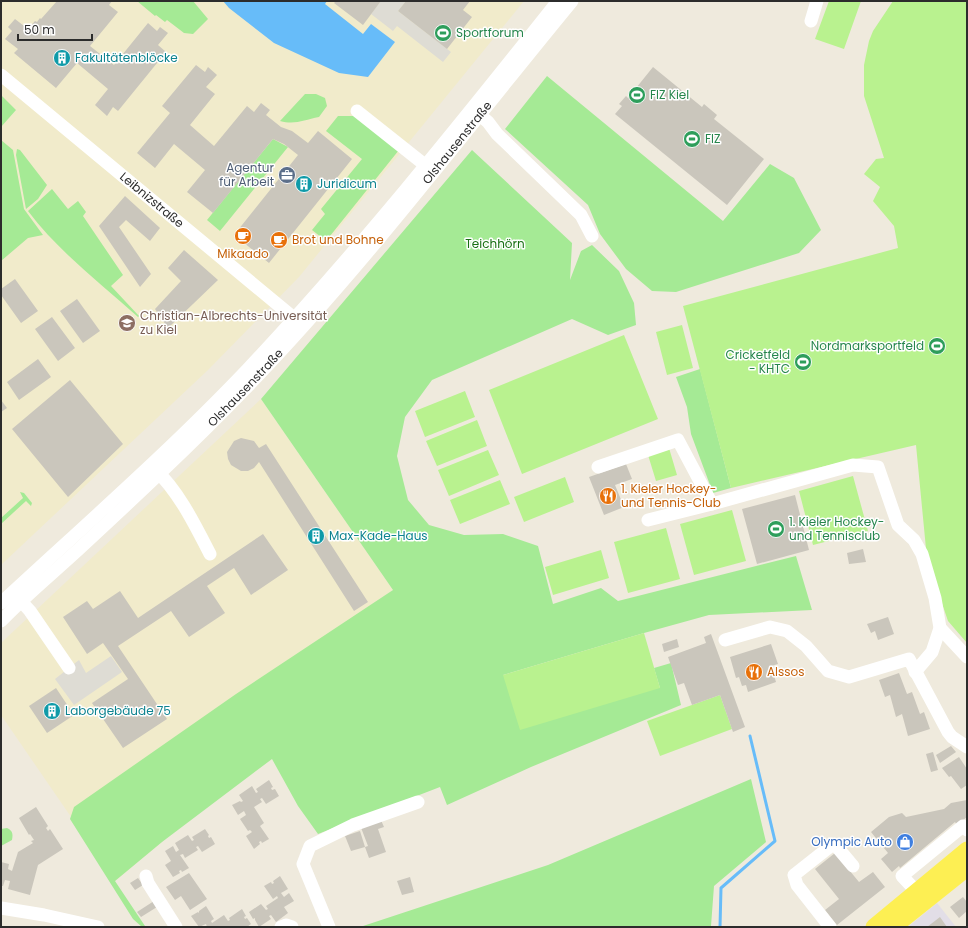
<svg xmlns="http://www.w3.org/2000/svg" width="968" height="928" font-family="Poppins,sans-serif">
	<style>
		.industrial { fill: #e2dee7 }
		.education { fill: #f1ebcb }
		.green { fill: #a5ea95 }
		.pitch { fill: #b9f28f }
		.plaza { fill: #dedcd4 }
		.water { fill: #67bcf9 }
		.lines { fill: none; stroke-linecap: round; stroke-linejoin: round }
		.stream { stroke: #67bcf9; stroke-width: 3 }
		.building { fill: #cac6bc }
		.minor { stroke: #fff; stroke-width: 13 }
		.major { stroke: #fdef53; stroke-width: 17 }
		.labels { text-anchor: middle; stroke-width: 3; stroke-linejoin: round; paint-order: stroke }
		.leisure-label { font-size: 12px; fill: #27864d; stroke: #fff; text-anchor: start }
		.culture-label { font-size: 12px; fill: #0d838f; stroke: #fff; text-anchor: start }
		.street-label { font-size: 12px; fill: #2c2c2c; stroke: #fff }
		.service-label { font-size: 12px; fill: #4e5e75; stroke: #fff; text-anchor: end }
		.food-label { font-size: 12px; fill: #c56008; stroke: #fff; text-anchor: start }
		.park-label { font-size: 12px; fill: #197014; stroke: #fff }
		.education-label { font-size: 12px; fill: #785e54; stroke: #fff; text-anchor: start }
		.shop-label { font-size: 12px; fill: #366cbe; stroke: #fff; text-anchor: end }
	</style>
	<rect width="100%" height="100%" fill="#efeadd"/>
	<path class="industrial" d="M937,903L956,927H908Z"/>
	<path class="education" d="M1,1H524L299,277L208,370L1,565Z
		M261,399L393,590L374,603L162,842L115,881L1,715V643Z"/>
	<path class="green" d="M137,1H193L208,19L193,34L184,33L167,20L165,22L156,15L155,16Z
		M547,76L723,221L770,164L794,178L821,230L799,253L676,292L652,291L626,269L600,234L588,205L505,129Z
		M305,94H316L325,98L327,106L319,117C304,120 295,125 280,121Z
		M1,95L16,110L1,127Z
		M338,116H356L399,150L326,241L312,230L325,214L321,209L362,159L326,131Z
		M273,139L288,147L220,231L207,220Z
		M1,140L13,150L24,209L43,235L28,238L1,261Z
		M17,149L20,150L47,185L38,199L26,209L16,155Z
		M472,150L572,243L570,280L581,251L592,245L619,271L634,303L636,325L608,335L572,319L432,380L405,417L397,456L408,500L429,525L464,535L503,534L538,546L553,604L601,588L618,601L796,556L812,610L709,615L644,633L503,675L660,688L654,668L671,663L681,705L531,767L447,805L440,787L318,834L298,806L272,759L162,842L115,881L145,926L142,927L133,919L70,819L74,807L236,694L393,590L261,399Z
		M52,189L68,209L78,201L86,212L83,216L123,275L111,286L139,316L138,317C100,283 59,252 28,211Z
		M700,369L731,488L713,493L691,434L687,407L676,377Z
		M20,492L24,493L32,503L31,506L26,501L1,524V518L23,498Z
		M751,779L766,842L714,886L711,926L709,927H360L548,865Z
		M7,828C13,831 13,834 12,840L1,846V829Z"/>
	<path class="pitch" d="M829,1H861L844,49L815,39Z
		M893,1H967V643L948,621L927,559L916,445L731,488L683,306L898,248L894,226L873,201L880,187L864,174L876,159L884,158L864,96V65L869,41L873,31Z
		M682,325L693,368L667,375L656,332Z
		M624,335L658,419L522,474L489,390Z
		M465,391L475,417L425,437L415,411Z
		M477,420L487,446L437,466L426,441Z
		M669,448L677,475L656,481L648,455Z
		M488,450L499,475L449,496L438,470Z
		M853,476L868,531L813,545L799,491Z
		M565,477L574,502L524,522L514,497Z
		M500,480L510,504L460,524L450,500Z
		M732,510L746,561L694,575L680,524Z
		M666,528L680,579L628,593L614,542Z
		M601,550L609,578L553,595L545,567Z
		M644,633L660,688L520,730L503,675Z
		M720,695L732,729L660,756L647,721Z"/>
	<path class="plaza" d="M381,1H406L398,11L451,52L443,62L397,26L393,31L371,14Z
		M111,656L122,672L74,705L55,679L79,660L86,673Z"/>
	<path class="water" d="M223,1H327L325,4L363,34L371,24L395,42L368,77L339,73L274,43L229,8Z"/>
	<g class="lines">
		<path class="stream" d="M720,927L721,888L775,841L750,736"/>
	</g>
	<path class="building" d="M57,1H112L109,5L118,12L90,46L114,65L148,23L157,31L160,27L168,33L158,45L166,52L118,111L113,107L107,116L95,105L108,89L77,63L56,88L14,53L18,49L5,39L12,31L8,27L15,19L28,29L35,21L37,22L40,18L41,19Z
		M336,1H381L363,25L334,3Z
		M406,1H470L463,10L472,17L447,49L398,11Z
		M196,65L205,72L208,67L217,75L206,87L215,94L190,125L214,146L247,106L254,112L261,103L270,110L266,115L281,127L292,131L308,143L318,131L352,159L269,263L234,235L298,155L284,144L273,139L213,213L187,192L205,170L174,144L155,168L137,153L170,113L162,106Z
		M653,67L702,107L704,104L717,115L714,119L764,159L727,205L615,114L622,106L619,104L626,96L628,98Z
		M125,196L160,228L150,241L126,220L119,227L151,274L140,287L99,226Z
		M184,250L218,280L168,328L155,309L181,281L168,268Z
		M15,279L38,311L21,323L1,295V289Z
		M77,299L100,331L83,343L60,311Z
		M52,317L75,348L58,361L35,329Z
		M38,359L51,377L19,400L7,382Z
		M70,380L123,444L68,497L12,429Z
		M1,400L7,408L1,412Z
		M241,438L254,441L259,448L266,444L368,602L354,611L259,462L254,468L248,471H241L231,465L228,459L227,452L234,441Z
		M626,464L632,479L615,485L624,507L604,515L589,477Z
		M795,495L809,550L757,564L742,509Z
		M263,534L288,570L251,595L234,568L207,586L225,613L189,637L171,611L118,646L167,719L123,748L92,703L128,679L103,643L87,654L63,617L87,601L93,609L120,591L138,618Z
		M863,549L866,562L849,564L847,553Z
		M888,617L894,634L878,640L875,631L871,633L867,624Z
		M711,634L745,727L733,732L720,695L692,705L684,683L678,685L668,657L706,643L704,637Z
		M677,639L679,647L664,652L662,644Z
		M771,644L778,664L771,666L776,682L748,692L746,685L742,686L739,677L736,678L730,657Z
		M899,673L907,694L912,692L920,714L924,712L930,729L908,736L902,714L896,717L890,695L885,697L879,680Z
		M56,688L74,715L47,733L29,706Z
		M951,746L956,752L940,763L936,755Z
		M933,752L938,770L931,772L926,754Z
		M959,757L967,769V785L961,789L951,776L949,777L942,768Z
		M269,780L273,787L271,788L272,790L275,789L279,796L266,804L262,798L260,799L262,802L254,807L264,823L260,826L269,839L262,843L261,841L259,842L260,844L254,849L246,836L252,832L250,830L248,831L240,819L246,815L244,811L238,815L232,805L240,801L241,802L243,801L239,795L252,786L256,793L258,792L256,789Z
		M967,800V817L957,825L955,822L900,868L899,866L892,872L881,859L888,853L871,832L889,817L902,813L906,817L944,809L951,803Z
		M36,807L48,826L46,828L48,831L50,829L63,849L38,865L30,895L8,889L10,881L5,880L3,886H1V862L9,864L8,869L12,871L18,852L33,843L31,841L34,840L30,834L29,835L19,818Z
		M380,818L384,827L378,829L386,852L369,858L365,847L368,846L360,825Z
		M205,829L209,835L208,836L209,838L211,837L215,844L202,852L198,846L196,847L198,850L185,858L183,854L180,855L189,868L182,872L181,870L179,871L180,873L173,877L165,865L171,861L165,851L173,846L176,852L179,850L175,843L188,835L192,841L194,840L192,837Z
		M360,831L365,847L351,851L345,836Z
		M835,853L859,882L873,872L885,887L837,925L825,910L839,899L815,869Z
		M189,873L207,899L190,910L181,896L175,900L166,887Z
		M280,876L288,889L281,893L284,897L289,893L294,901L284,907L288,913L276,922L271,915L269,916L271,919L259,927L255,920V918L253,919L249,912L261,904L266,910L268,909L266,906L278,898L277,896L273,899L264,886L271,882L272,884L274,883L273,881Z
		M410,877L414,892L402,895L397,881Z
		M138,878L143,885L135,890L130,883Z
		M963,897L967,902V911L959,918L950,907Z
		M154,901L157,907L141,917L137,912Z
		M206,906L214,919L211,921L212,923L224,915L228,921L230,920L229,918L242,909L246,916L244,917L245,919L247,918L251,924L247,927H207L206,924L199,927L191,916L198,912L199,913V911Z
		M940,917L947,927H927Z"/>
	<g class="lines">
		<g class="minor">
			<path d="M811,21L817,1"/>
			<path id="s1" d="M1,75L300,323"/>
			<path d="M357,111L425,165"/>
			<path d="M481,116L488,122L497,134L581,215L592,236"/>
			<path d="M598,467L678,440L712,504L853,465L878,467L898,525L914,540L922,554L935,598L940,628L932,652L915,672"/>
			<path d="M154,468C179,492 194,523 210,554"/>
			<path d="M648,520L712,504"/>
			<path d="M21,601L30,611L69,668"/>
			<path d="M1,603C84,526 169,452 247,370C357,253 458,127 558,1"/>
			<path id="s2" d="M1,621C26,595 53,573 79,549C135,497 191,445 244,390C362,268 464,132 572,1"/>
			<path d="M940,628L967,657"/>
			<path d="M725,640L770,627L787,631L806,646L828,671L849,677L909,659L948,732L952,737L967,747"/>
			<path d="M146,876L148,883L176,927"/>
			<path d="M917,892L902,876L963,826L967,830"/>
			<path d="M1,908L44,915L98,927"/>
			<path d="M281,927L286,925L292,927"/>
			<path d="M329,927L303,864L310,846L353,825L418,802"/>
			<path d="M830,927L797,885L794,875L832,845L837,847L853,866"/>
		</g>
		<path class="major" d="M874,927L967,850
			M893,927L967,868"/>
	</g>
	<defs>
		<g id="stadium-disc" transform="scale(0.9)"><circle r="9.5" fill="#2e9e5b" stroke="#fff"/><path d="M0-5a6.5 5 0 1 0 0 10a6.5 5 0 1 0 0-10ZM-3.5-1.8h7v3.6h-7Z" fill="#fff"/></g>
		<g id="building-disc" transform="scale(0.9)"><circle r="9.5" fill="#0f9aa8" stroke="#fff"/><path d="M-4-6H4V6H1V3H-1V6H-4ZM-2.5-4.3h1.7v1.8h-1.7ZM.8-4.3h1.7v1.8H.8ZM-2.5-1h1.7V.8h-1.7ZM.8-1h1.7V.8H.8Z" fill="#fff"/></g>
		<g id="office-disc" transform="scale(0.9)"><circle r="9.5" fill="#5c6f8a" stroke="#fff"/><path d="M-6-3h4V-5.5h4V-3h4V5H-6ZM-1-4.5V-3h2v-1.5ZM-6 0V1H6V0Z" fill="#fff"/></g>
		<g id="cafe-disc" transform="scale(0.9)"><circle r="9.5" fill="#e8710a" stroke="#fff"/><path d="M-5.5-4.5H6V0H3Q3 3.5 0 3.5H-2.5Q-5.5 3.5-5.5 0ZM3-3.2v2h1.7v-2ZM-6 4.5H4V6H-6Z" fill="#fff"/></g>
		<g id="university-disc" transform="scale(0.9)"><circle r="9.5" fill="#8d6e63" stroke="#fff"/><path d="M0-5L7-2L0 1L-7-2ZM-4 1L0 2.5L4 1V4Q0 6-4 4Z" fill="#fff"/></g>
		<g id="restaurant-disc" transform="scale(0.9)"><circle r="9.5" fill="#e8710a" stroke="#fff"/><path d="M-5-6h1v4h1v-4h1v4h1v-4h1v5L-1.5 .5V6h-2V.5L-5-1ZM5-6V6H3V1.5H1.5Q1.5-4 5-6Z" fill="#fff"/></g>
		<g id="shop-disc" transform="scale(0.9)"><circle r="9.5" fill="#3f7fe0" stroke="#fff"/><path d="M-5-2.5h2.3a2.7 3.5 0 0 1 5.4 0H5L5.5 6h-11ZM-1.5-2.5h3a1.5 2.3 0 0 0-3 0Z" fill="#fff"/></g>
	</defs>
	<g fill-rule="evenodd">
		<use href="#stadium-disc" x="443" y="33"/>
		<use href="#building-disc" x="62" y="58"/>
		<use href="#stadium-disc" x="637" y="95"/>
		<use href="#stadium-disc" x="692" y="139"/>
		<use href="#office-disc" x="287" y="175"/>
		<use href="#building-disc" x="304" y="184"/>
		<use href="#cafe-disc" x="243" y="236"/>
		<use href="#cafe-disc" x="279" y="240"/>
		<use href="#university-disc" x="127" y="323"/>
		<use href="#stadium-disc" x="937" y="346"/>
		<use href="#stadium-disc" x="803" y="362"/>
		<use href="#restaurant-disc" x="608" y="496"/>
		<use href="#stadium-disc" x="776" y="529"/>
		<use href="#building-disc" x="316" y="536"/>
		<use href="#restaurant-disc" x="754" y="672"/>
		<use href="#building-disc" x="52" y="711"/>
		<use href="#shop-disc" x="905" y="842"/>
	</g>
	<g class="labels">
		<g class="leisure-label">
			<text x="456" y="37">Sportforum</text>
			<text x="650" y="99">FIZ Kiel</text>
			<text x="705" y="143">FIZ</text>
			<text x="924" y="350" text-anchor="end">Nordmarksportfeld</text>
			<text x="790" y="359" text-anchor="end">Cricketfeld<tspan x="790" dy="14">- KHTC</tspan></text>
			<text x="789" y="526">1. Kieler Hockey-<tspan x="789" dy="14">und Tennisclub</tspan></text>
		</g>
		<g class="culture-label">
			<text x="75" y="62">Fakultätenblöcke</text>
			<text x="317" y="188">Juridicum</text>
			<text x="329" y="540">Max-Kade-Haus</text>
			<text x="65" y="715">Laborgebäude 75</text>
		</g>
		<g class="street-label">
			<text dy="4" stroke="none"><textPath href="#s2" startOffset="662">Olshausenstraße</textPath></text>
			<text dy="4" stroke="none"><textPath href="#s1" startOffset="196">Leibnizstraße</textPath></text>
			<text dy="4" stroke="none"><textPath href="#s2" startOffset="338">Olshausenstraße</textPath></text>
		</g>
		<g class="service-label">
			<text x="274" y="172">Agentur<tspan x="274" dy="14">für Arbeit</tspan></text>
		</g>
		<g class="food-label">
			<text x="292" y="244">Brot und Bohne</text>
			<text x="243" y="258" text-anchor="middle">Mikaado</text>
			<text x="621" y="493">1. Kieler Hockey-<tspan x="621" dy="14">und Tennis-Club</tspan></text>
			<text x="767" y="676">Alssos</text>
		</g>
		<g class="park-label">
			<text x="495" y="248">Teichhörn</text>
		</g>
		<g class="education-label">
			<text x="140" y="320">Christian-Albrechts-Universität<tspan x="140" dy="14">zu Kiel</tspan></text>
		</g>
		<g class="shop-label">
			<text x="892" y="846">Olympic Auto</text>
		</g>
	</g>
	<rect width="968" height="928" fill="none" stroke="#2c2c2c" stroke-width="4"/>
	<path d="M18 34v6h74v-6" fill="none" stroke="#2c2c2c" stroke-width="2"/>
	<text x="24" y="34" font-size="12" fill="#2c2c2c" stroke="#ffffff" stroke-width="3" paint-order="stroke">50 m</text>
</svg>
